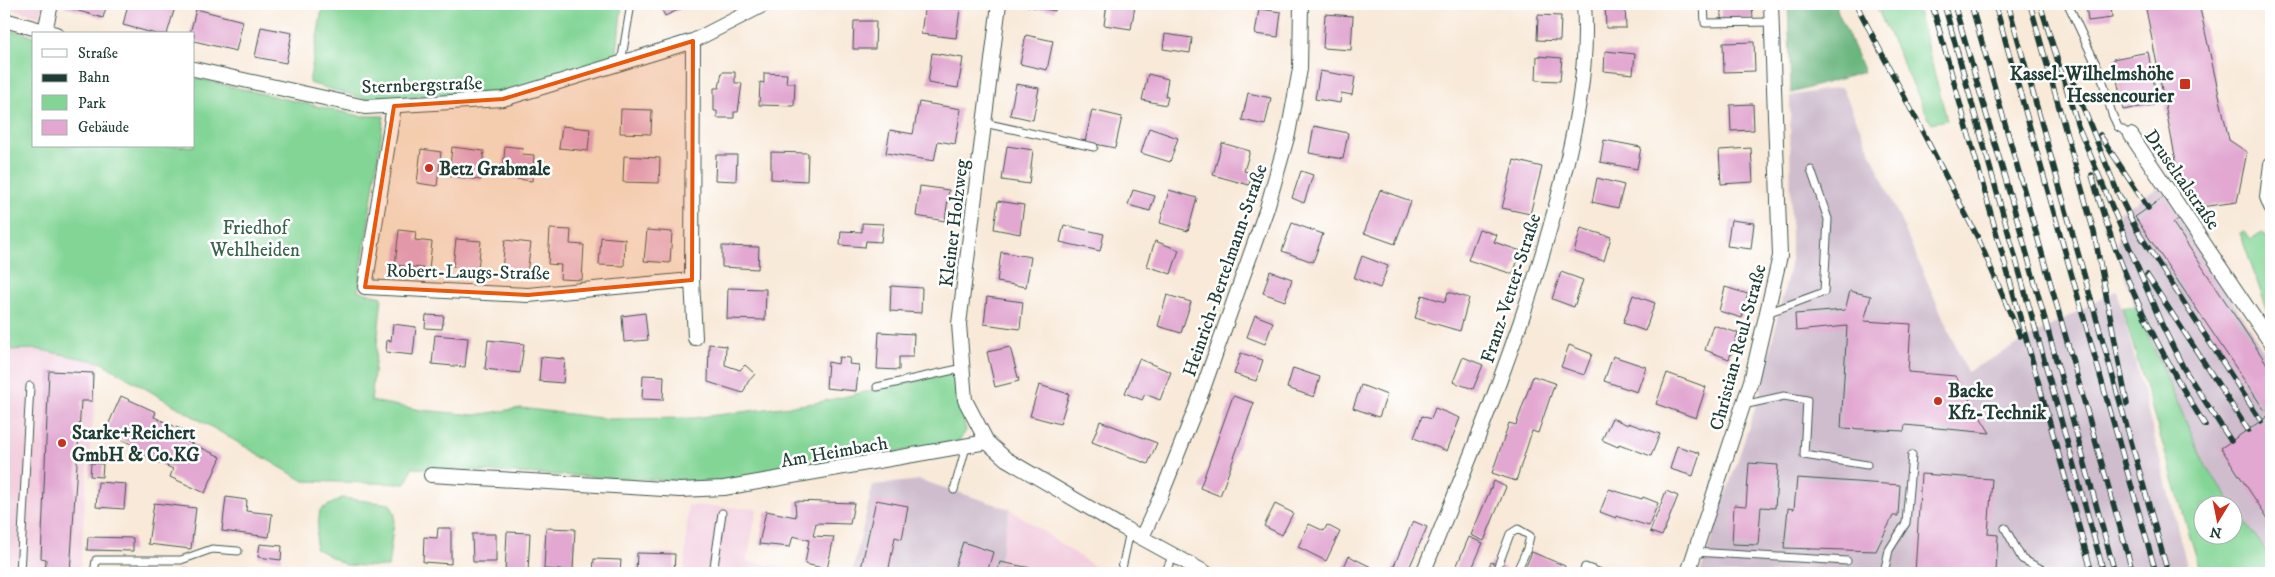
<svg xmlns="http://www.w3.org/2000/svg" width="2275" height="577" font-family="'IM FELL DW Pica',serif">
	<style>
		.built { fill: #f3cfdf }
		.industrial { fill: #cfbdce }
		.green { fill: #83d596; stroke: #518965; fill-rule: evenodd }
		.forest { fill: #6ab67f; stroke: #447a5a }
		.building { fill: #e2a8d1 }
		.lines { fill: none; stroke-linecap: round; stroke-linejoin: round }
		.lane-casing { stroke: #40574d; stroke-width: 9 }
		.street-casing { stroke: #40574d; stroke-width: 16 }
		.lane { stroke: #fff; stroke-width: 7 }
		.street { stroke: #fff; stroke-width: 14 }
		.rail-casing { stroke: #1f3d34; stroke-width: 5.5 }
		.rail { stroke: #fff; stroke-width: 4; stroke-dasharray: 11; stroke-linecap: butt }
		.marked { fill: #e8590c; fill-opacity: 0.2; stroke: #e8590c; stroke-width: 4; stroke-linejoin: round }
		.poi-dot { fill: #c8321e; stroke: #fff; stroke-width: 2 }
		.labels { text-anchor: middle; stroke-width: 5; stroke-linejoin: round; paint-order: stroke }
		.poi-label { font-size: 19px; font-weight: bold; fill: #1f3d34; stroke: #fff; text-anchor: start }
		.street-label { font-size: 19px; fill: #1f3d34; stroke: #fff }
		.park-label { font-size: 19px; fill: #38634c; stroke: #fff }
	</style>
	<rect width="100%" height="100%" fill="#fff"/>
	<filter id="ink" filterUnits="userSpaceOnUse"><feTurbulence type="fractalNoise" baseFrequency=".02" numOctaves="2"/><feDisplacementMap in="SourceGraphic" scale="10" xChannelSelector="R" yChannelSelector="G"/><feConvolveMatrix kernelMatrix="1 2 1 2 8 2 1 2 1" color-interpolation-filters="sRGB"/></filter>
	<filter id="wash" filterUnits="userSpaceOnUse"><feTurbulence type="fractalNoise" baseFrequency=".0096" numOctaves="4" result="noise"/><feDisplacementMap in="SourceGraphic" scale="20" xChannelSelector="R" yChannelSelector="G"/><feGaussianBlur stdDeviation="1.12" result="paint"/><feColorMatrix in="noise" values="0 0 0 0 0 0 0 0 0 0 0 0 0 0 0 0 0 1.4 0 .05"/><feComposite in="paint" operator="in"/></filter>
	<g filter="url(#wash)">
		<rect width="100%" height="100%" fill="#f8e9d8"/>
		<path class="built" d="M4,4H43L40,16L4,7Z
			M36,349L100,362L87,473L80,573H4V399L6,350Z
			M688,505L757,509L747,561L815,573H684Z
			M1010,509L1101,571V573H997Z"/>
		<path class="industrial" d="M1842,87L1967,372L2117,290L2189,573H1700L1760,393L1791,261L1790,96Z
			M2161,186L2271,363V573L2232,534V504H2202V514L2117,252L2119,212Z
			M920,480L1010,509L997,573H852L873,485Z"/>
		<path class="green" d="M323,4H622L616,60L500,93L366,99L309,83Z
			M1875,4H1916L1947,120L1931,123Z
			M4,29L34,36V146H194V78L360,116H384L358,291L382,297L371,401L421,410L475,415L521,408L609,419L693,418L815,403L952,373L966,431L959,441L741,480L704,482L412,468L406,484L304,481L100,362L36,349L4,350Z
			M2245,231L2251,239L2262,232L2271,246V321L2240,233Z
			M2135,306L2205,465L2271,558V573H2201L2122,308ZM2232,504V534H2202V504Z
			M342,498L390,504L395,514L388,567L346,565L315,548L320,510Z"/>
		<path class="forest" d="M1788,4H1836L1838,12L1864,72L1791,93Z"/>
		<g id="blocks">
			<path class="building" d="M66,4H107L103,18L65,7Z
				M128,4H176L167,34H156L123,25Z
				M659,4H691L665,16Z
				M925,4L960,9L956,38L921,34Z
				M1027,4H1056L1055,11L1027,6Z
				M1107,4L1135,6L1131,29L1104,25Z
				M1605,4H1625L1626,28H1606Z
				M1721,4H1752L1753,19L1721,20Z
				M2086,4H2111L2112,18L2088,21Z
				M2145,4H2199L2229,140L2247,152L2237,202L2201,207L2194,191L2180,181Z
				M196,9L243,21L236,51L194,41V34H190Z
				M1259,9L1281,12L1278,37L1255,34Z
				M1325,14L1353,16L1351,50L1323,48Z
				M1538,15L1561,16L1560,41L1537,40Z
				M854,21H876L875,49H853Z
				M261,27L292,33L286,63L255,57Z
				M1165,34L1192,38L1190,53L1163,49Z
				M1026,35L1053,41L1047,70L1020,64Z
				M1754,42L1755,71L1724,72L1723,43Z
				M1605,51L1635,54L1633,74L1604,71Z
				M2148,52L2158,104L2123,110L2113,59Z
				M932,53L963,58L958,88L928,83Z
				M1537,56L1562,58L1560,81L1536,80Z
				M1320,71L1355,77L1352,95L1341,93L1340,103L1315,99Z
				M722,72H735V83H742L738,112H734V118H717V111H714V88H719Z
				M764,73L787,74L786,83H795L794,106L759,105L760,82L764,83Z
				M1148,74L1168,79L1165,96L1168,97L1166,105L1142,100Z
				M1016,84L1039,88L1033,120L1010,115Z
				M1248,93L1271,98L1265,125L1242,120Z
				M919,102L961,109L955,144L938,141L934,161L886,153L890,130L913,134Z
				M1753,104L1754,130L1731,131L1730,105Z
				M621,109L652,110L651,134L620,133Z
				M1092,110L1122,117L1115,148L1085,142Z
				M562,126L590,129L588,151L559,148Z
				M1314,126L1348,133L1343,159L1309,153Z
				M1149,128L1178,138L1170,162L1141,153Z
				M1604,140L1641,147L1637,169L1600,162Z
				M1222,143L1250,151L1244,171L1252,173L1249,185L1213,175Z
				M505,146L523,148L522,154L534,155L532,181L510,178L511,171L503,170Z
				M1007,146L1033,150L1029,184L1002,180Z
				M452,147L484,151L481,180L449,176Z
				M1751,148L1753,182L1721,184L1719,150Z
				M421,149L441,152L437,186L417,183Z
				M771,152L808,153L807,181L771,179Z
				M716,155H737L736,181L715,180Z
				M624,156L660,158L659,183L623,182Z
				M1514,160L1542,167L1530,214L1502,208Z
				M1301,171L1313,175L1304,203L1292,198Z
				M1597,178L1624,185L1618,208L1592,202Z
				M920,186L949,190L945,221L916,216Z
				M1133,190L1155,196L1150,211L1128,205Z
				M1169,190L1197,198L1188,231L1160,223Z
				M1380,190L1411,201L1395,244L1364,233Z
				M2164,197L2179,219L2173,223L2271,370V406L2265,411L2135,217Z
				M998,201L1024,205L1020,234L994,229Z
				M1731,220L1754,223L1751,249L1727,246Z
				M862,223L883,224L881,242L866,241L865,247L840,245L841,231L862,232Z
				M1292,223L1323,234L1313,262L1282,251Z
				M1064,225L1104,234L1100,251L1060,242Z
				M1581,228L1611,237L1604,261L1574,252Z
				M550,229L571,230L570,244L584,245L582,280L560,279L561,265L548,264Z
				M1479,229L1497,235L1494,242L1521,251L1513,274L1468,260Z
				M399,230L416,232L415,240L432,242L429,269L395,265Z
				M647,230L672,232L670,263L644,261Z
				M601,237L625,239L624,266L599,265Z
				M456,239L481,241L478,269L453,267Z
				M505,240L531,243L527,273L502,270Z
				M1155,241L1179,250L1171,274L1147,266Z
				M722,246L759,247L758,269L722,267Z
				M1001,252L1031,257L1026,287L997,282Z
				M1362,256L1388,266L1380,288L1354,278Z
				M1270,271L1292,279L1285,301L1263,293Z
				M1561,272L1583,280L1574,307L1552,299Z
				M891,286L922,288L921,313L890,311Z
				M1725,287L1748,294L1742,318L1719,311Z
				M728,288L766,289L765,320L727,319Z
				M1850,291L1871,296L1864,321L1911,324L1908,372L1955,376L1990,433L1905,425L1904,431L1841,428L1847,326L1796,331L1795,314L1845,310Z
				M1448,292L1469,298L1460,331L1415,318L1422,295L1445,302Z
				M1167,295L1191,302L1181,333L1158,326Z
				M1633,295L1655,303L1645,331L1623,323Z
				M987,297L1023,302L1020,329L984,324Z
				M645,313L648,340L624,342L622,316Z
				M426,315L444,316L442,329L425,328Z
				M1255,315L1273,322L1265,344L1247,337Z
				M393,324L416,327L413,355L386,352L387,340L391,341Z
				M1713,325L1738,333L1729,359L1705,350Z
				M879,332L914,334L913,357H899V370L877,369Z
				M435,335L468,338L465,367L432,364Z
				M488,340L524,344L520,373L485,369Z
				M709,344L726,346L725,365L740,370L745,365L755,374L748,382L743,393L708,382Z
				M1569,345L1592,354L1584,375L1561,367Z
				M1010,347L1019,381L995,387L987,352Z
				M1241,353L1263,360L1256,381L1234,374Z
				M1613,356L1646,367L1637,392L1604,381Z
				M541,357L565,359L563,383L539,381Z
				M839,357L850,358L849,364L859,365L856,391L826,388L828,362L838,364Z
				M1463,357L1483,365L1473,389L1453,382Z
				M1139,359L1171,372L1160,400L1145,394L1142,400L1125,393Z
				M1293,368L1320,377L1314,397L1287,388Z
				M49,371L93,373L92,401H81L70,573H45L46,559L41,558Z
				M1667,373L1706,387L1696,418L1656,404Z
				M643,375L664,376L663,400L642,399Z
				M1533,376L1555,383L1538,433L1532,431L1516,481L1492,473L1509,423L1516,425Z
				M1039,385L1069,394L1060,424L1030,416Z
				M1361,385L1387,395L1379,417L1353,408Z
				M121,396L156,412L154,417L189,433L186,441L221,457L205,493L170,477L173,469L138,453L140,448L105,432Z
				M1233,396L1254,403L1220,496L1200,488Z
				M1435,408L1460,418L1447,451L1414,438L1422,416L1431,419Z
				M2271,414V523L2221,448Z
				M1612,418L1628,425V423L1660,434L1651,456L1619,444L1618,447L1602,440Z
				M1100,421L1157,443L1148,464L1092,442Z
				M1677,446L1700,453L1693,476L1670,469Z
				M91,463L103,464L102,477L90,476Z
				M1749,463L1778,465L1775,508L1761,507L1758,545L1732,544L1734,505L1746,506Z
				M1921,474L1992,479L1988,534L1998,535L1996,573H1915Z
				M1797,478L1900,485L1898,516H1893L1876,551L1784,548L1788,508L1794,509Z
				M1494,481L1506,487L1484,541L1471,535Z
				M98,482L126,484L124,509L96,507Z
				M1609,489L1642,499L1643,497L1658,503L1649,526L1616,516V518L1600,512Z
				M1666,491L1678,496L1662,536L1650,532Z
				M226,497L247,500L246,511L272,514L269,537L222,531Z
				M876,500L908,506L902,539L895,537L888,573H860Z
				M795,501L854,503L850,524L816,523L813,536L834,537L827,569L805,564L809,540L793,536L790,547L759,544L766,511L796,517Z
				M154,503L196,508L191,549L148,544Z
				M1275,504L1293,513L1282,535L1264,526Z
				M1413,521L1427,527L1407,573H1391Z
				M1309,524L1324,531L1327,525L1340,532L1326,561L1298,547Z
				M438,528H451V564L423,562L424,537L437,538Z
				M546,528L575,529L573,571L544,569Z
				M507,532L530,533L528,573H505Z
				M472,534H496V562H473Z
				M88,537L133,538V551L87,550Z
				M1469,537L1483,543L1470,573H1456L1454,572Z
				M963,542L993,552L987,573H953Z
				M260,544L282,546L281,560L258,557Z
				M1532,552L1565,566L1562,573H1523Z
				M637,553L675,554L674,573H636Z
				M1349,556L1373,568L1371,573H1341Z
				M594,559L621,560L620,573H593Z
				M1000,562L1051,572V573H997Z
				M1491,562L1505,568L1503,573H1486Z
				M176,569L190,571V573H175Z"/>
		</g>
	</g>
	<g filter="url(#ink)">
		<use href="#blocks" fill-opacity="0" stroke="#40574d" stroke-width="1"/>
		<g class="lines">
			<g class="lane-casing">
				<path id="lane" d="M1704,4L1705,23L1772,22
					M2068,4L2101,75L2112,114L2118,127L2131,135
					M621,63L631,4
					M984,123L1094,147
					M1767,313L1824,292L1828,219L1811,170
					M877,387L963,368
					M1743,405L1784,396L1807,400L1804,455L1867,465
					M954,490L966,447
					M2005,528L2022,559L2045,571V573
					M1694,552L1847,561
					M1498,566L1510,534L1518,529L1530,536L1527,549L1516,573
					M20,573L30,386
					M94,573L96,560H181L212,549L238,551
					M713,573L722,513
					M1121,573L1130,531
					M1165,573L1173,555
					M1583,573L1585,567L1601,573
					M1884,573L1889,550L1906,523L1912,455"/>
			</g>
			<g class="street-casing">
				<path id="street" d="M999,4L959,324L965,400L987,442L1006,459L1122,527L1206,573
					M4,20L56,34
					M45,31L51,4
					M693,41L692,280L695,338
					M194,69L365,107L503,99L693,41L765,4
					M394,106L365,287L528,295L692,280
					M2131,135L2271,343
					M2271,164L2267,197L2271,207
					M431,475L680,490L724,488L987,442
					M1142,537L1160,498L1199,400L1267,208L1288,134L1300,69L1301,4
					M1423,573C1474,449 1526,324 1559,194C1575,131 1589,69 1584,4
					M1688,573L1751,381L1780,256L1771,4"/>
			</g>
			<use href="#lane" class="lane"/>
			<use href="#street" class="street"/>
			<g class="rail-casing">
				<path id="rail" d="M1856,4L1978,238L2020,336
					M1932,4L2092,573
					M1944,4L2104,573
					M1954,4L2020,229L2115,573
					M1971,4L2133,573
					M1995,4L2156,573
					M2008,4L2168,573
					M2030,4L2094,232L2127,404
					M2040,4L2078,126L2162,325L2184,369L2231,441
					M2068,70L2117,191L2136,229L2261,421
					M2100,135L2148,208
					M2092,175C2115,263 2156,348 2205,425
					M2147,275L2248,430"/>
			</g>
			<use href="#rail" class="rail"/>
		</g>
	</g>
	<path class="marked" d="M693,41L692,280L528,295L365,287L394,106L503,99Z"/>
	<g class="poi-dot">
		<rect x="2179" y="78" width="12" height="12" rx="2.5"/>
		<circle cx="429" cy="168" r="5"/>
		<circle cx="1938" cy="401" r="5"/>
		<circle cx="62" cy="443" r="5"/>
	</g>
	<g class="labels">
		<g class="poi-label">
			<text x="2174" y="80" text-anchor="end">Kassel-Wilhelmshöhe<tspan x="2174" dy="22">Hessencourier</tspan></text>
			<text x="439" y="175">Betz Grabmale</text>
			<text x="1948" y="397">Backe<tspan x="1948" dy="22">Kfz-Technik</tspan></text>
			<text x="72" y="439">Starke+Reichert<tspan x="72" dy="22">GmbH &amp; Co.KG</tspan></text>
		</g>
		<g class="street-label">
			<text transform="translate(422 84) rotate(-2)" y="7">Sternbergstraße</text>
			<text transform="translate(2183 179) rotate(55)" y="7">Druseltalstraße</text>
			<text transform="translate(953 223) rotate(-83)" y="7">Kleiner Holzweg</text>
			<text transform="translate(1224 270) rotate(-71)" y="7">Heinrich-Bertelmann-Straße</text>
			<text transform="translate(468 271) rotate(1)" y="7">Robert-Laugs-Straße</text>
			<text transform="translate(1510 288) rotate(-72)" y="7">Franz-Vetter-Straße</text>
			<text transform="translate(1737 347) rotate(-75)" y="7">Christian-Reul-Straße</text>
			<text transform="translate(834 451) rotate(-10)" y="7">Am Heimbach</text>
		</g>
		<g class="park-label">
			<text x="255" y="234">Friedhof<tspan x="255" dy="22">Wehlheiden</tspan></text>
		</g>
	</g>
	<rect width="2275" height="577" fill="none" stroke="#fff" stroke-width="20"/>
	<rect x="32" y="32" width="162" height="115" fill="#ffffff" stroke="#a5b1ae"/>
	<rect x="42" y="49" width="25" height="8" fill="#ffffff" stroke="#a5b1ae"/>
	<text x="78" y="58" font-size="15" fill="#1f3d34">Straße</text>
	<rect x="42" y="74" width="25" height="8" fill="#1f3d34" stroke="#a5b1ae"/>
	<text x="78" y="82" font-size="15" fill="#1f3d34">Bahn</text>
	<rect x="42" y="95" width="25" height="15" fill="#83d596" stroke="#a5b1ae"/>
	<text x="78" y="108" font-size="15" fill="#1f3d34">Park</text>
	<rect x="42" y="120" width="25" height="15" fill="#e2a8d1" stroke="#a5b1ae"/>
	<text x="78" y="132" font-size="15" fill="#1f3d34">Gebäude</text>
	<g transform="translate(2218 520) rotate(190)"><circle r="24" fill="#ffffff" stroke="#a5b1ae"/>
	<path d="M0-4L9 19L0 12L-9 19Z" fill="#c8321e"/>
	<text y="-8" font-size="14" font-weight="bold" text-anchor="middle" fill="#1f3d34">N</text>
	</g>
</svg>
